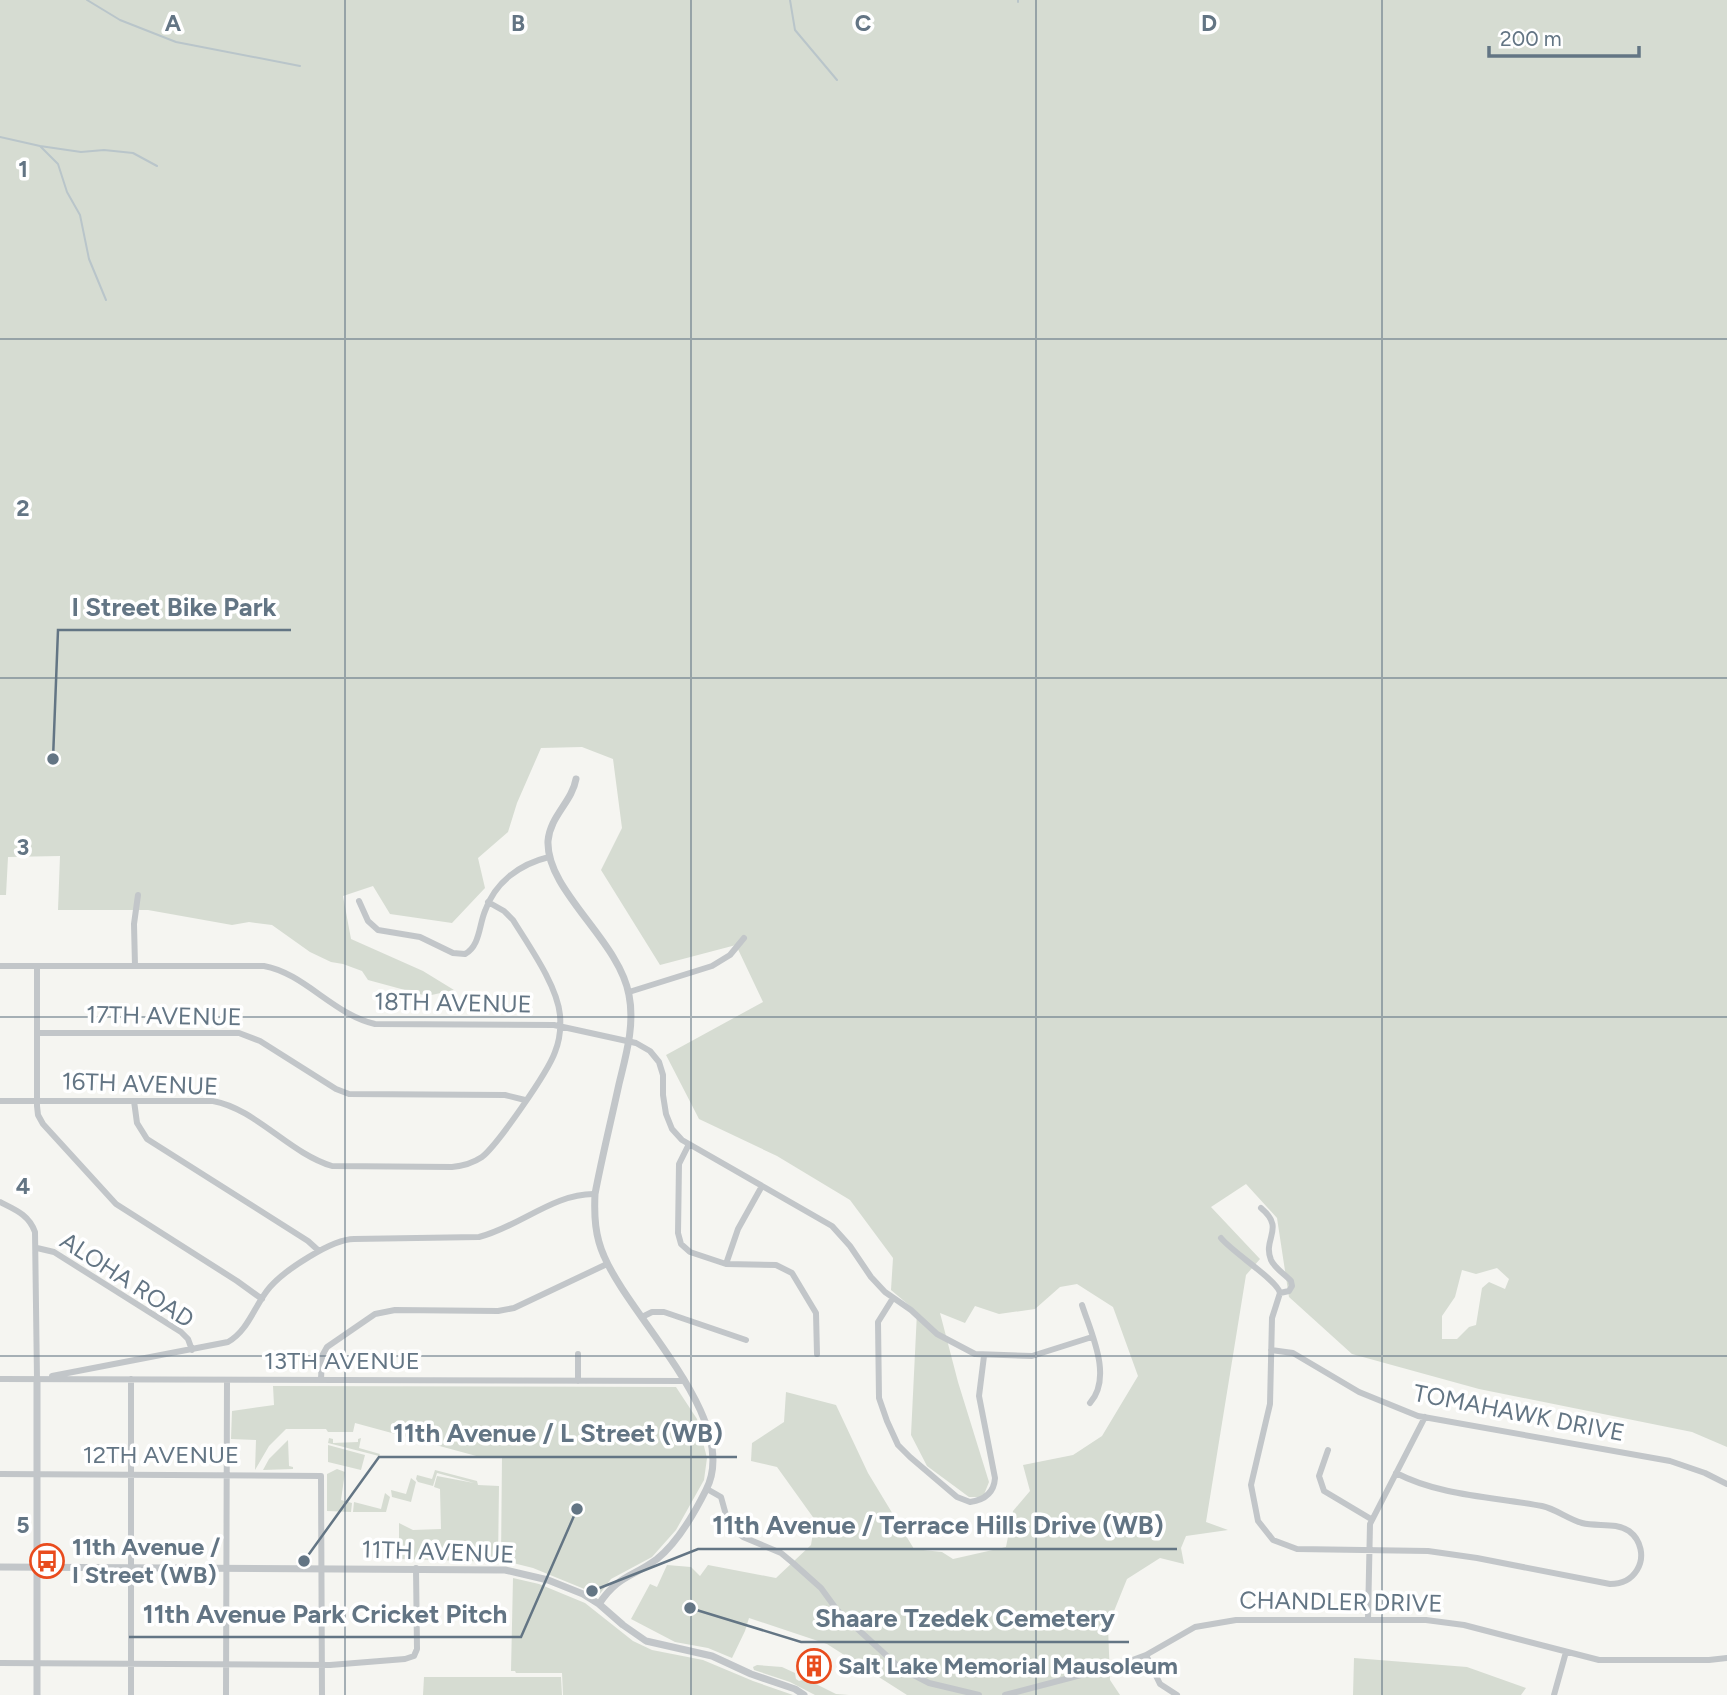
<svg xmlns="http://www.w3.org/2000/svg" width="1727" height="1695" font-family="Figtree,sans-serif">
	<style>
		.green { fill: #d6dcd2; fill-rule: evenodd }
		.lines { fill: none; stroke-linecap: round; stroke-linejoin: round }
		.stream { stroke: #b9c5ca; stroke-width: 2 }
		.minor { stroke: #c2c6c9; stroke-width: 6 }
		.tertiary { stroke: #c2c6c9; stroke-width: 7 }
		.grid { fill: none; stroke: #637584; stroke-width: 2; stroke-opacity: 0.55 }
		.labels { text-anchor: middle; stroke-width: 7; stroke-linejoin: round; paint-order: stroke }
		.street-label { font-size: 24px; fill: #637584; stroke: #fff }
		.poi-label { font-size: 24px; font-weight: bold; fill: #637584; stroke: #fff; text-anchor: start }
		.grid-label { font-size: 23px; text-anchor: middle; font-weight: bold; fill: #637584; stroke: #fff; stroke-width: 7; stroke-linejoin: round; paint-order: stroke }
		.leader { fill: none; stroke: #637584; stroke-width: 2.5 }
		.callout-dot { fill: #637584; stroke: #fff; stroke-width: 2.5 }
		.callout-label { font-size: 26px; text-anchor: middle; font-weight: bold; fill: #637584; stroke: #fff; stroke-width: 7; stroke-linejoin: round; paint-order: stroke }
	</style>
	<rect width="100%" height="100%" fill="#f5f5f1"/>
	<path class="green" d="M0,0H1727V1447L1692,1432L1479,1389L1352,1354L1289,1297L1277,1218L1246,1184L1211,1207L1260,1259L1246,1275L1206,1522L1228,1530L1186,1536L1181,1548L1184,1564L1160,1558L1127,1579L1108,1626L1110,1680L1120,1695H907L827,1644L749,1618L745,1631L732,1658L708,1648L675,1642L631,1619L650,1584L657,1587L667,1565L691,1567L700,1576L708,1565L776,1578L811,1545L815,1520L777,1467L751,1461L752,1443L784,1422L786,1392L836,1405L868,1473L914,1549L942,1552L953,1559L1006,1547L1013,1511L1030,1491L1023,1465L1073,1455L1102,1436L1138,1376L1113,1307L1077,1284L1060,1287L1035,1309L999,1314L975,1306L965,1323L940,1313L958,1382L989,1482L983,1497H969L927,1466L911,1435L917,1312L891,1290L893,1258L850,1200L777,1156L699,1119L666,1055L763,1002L736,945L660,965L601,870L622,828L613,759L582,747L541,748L517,803L508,832L478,858L485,888L452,923L390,914L373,886L343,896L351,939L423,971L454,990L427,996L368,980L362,971L343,964L331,962L310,952L272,925L249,922L232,925L148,910H58L60,856L8,857L6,895H0ZM1497,1268L1509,1279L1505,1289L1489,1282L1482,1288L1476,1325L1469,1327L1457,1339H1442V1316L1455,1297L1462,1270L1476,1274Z
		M273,1386L676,1387L697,1419L707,1458L704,1480L676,1530L652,1557L611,1579L599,1595L533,1568L501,1560L502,1456L480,1457L355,1423L353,1432H328L326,1429H286L269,1446L255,1470L256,1440L231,1439L232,1411L274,1405Z
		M329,1438L333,1439V1443L358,1442V1439L361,1438L359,1448L380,1454L379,1456L328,1443Z
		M288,1440L289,1466L293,1467V1469L263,1470L269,1459Z
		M328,1445L365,1455L361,1470L328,1462Z
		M337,1469L345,1472L341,1500L352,1503L351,1512L327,1511V1474Z
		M435,1470L477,1481L478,1485L499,1486L498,1562L399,1559V1523L413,1530L441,1529L440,1489L434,1487L437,1476L474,1483L437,1473L433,1486L418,1482L416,1479L417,1475L432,1479Z
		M411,1478L416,1482L411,1502L392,1497L391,1490L406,1494Z
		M385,1493L390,1497L386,1512H353L354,1502L381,1509Z
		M513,1578L539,1584L585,1603L633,1641L652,1650L703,1660L753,1681L793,1695H563L562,1673H516L515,1671H511Z
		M1354,1658L1467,1667L1526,1688L1521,1695H1353Z
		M757,1665L782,1667L795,1673L796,1679L799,1681L806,1679L836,1694L849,1695H815L790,1682L754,1670L753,1667Z
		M424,1677H561L562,1695H423Z"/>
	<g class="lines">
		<path class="stream" d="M87,0L120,20L176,42L300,66
			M790,0L795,30L837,80
			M1018,0V2
			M0,137L40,146L58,164L67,192L80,215L89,259L106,300
			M40,146L81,152L104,150L133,153L157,166"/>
		<path class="minor" d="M359,901L368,921L378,930L420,937L453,953L465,954C480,946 479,925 485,911C495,882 520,864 549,857
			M0,966H264C304,973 334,1015 375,1024L554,1025L636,1043L650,1051L659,1062L663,1075V1095L666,1114L672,1129L682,1140L832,1226L850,1246L871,1277L885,1292L911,1310L937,1334L975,1354L1032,1356L1092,1337
			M37,966V1106L38,1115L43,1124L116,1204L237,1281L262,1299
			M135,966L134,924L138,895
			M629,992L712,966L730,955L744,938
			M37,1033H239L260,1041L336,1089L349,1094L505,1095L525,1100
			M0,1101H213C256,1109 289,1153 332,1166L452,1167C463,1166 473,1163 482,1157C498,1144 548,1072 555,1052C560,1040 561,1028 560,1015C557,985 529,946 513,920L504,911L488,902
			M134,1101L137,1123L147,1139L308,1241L319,1251
			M688,1146L679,1164L678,1233L681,1244L690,1252L726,1264L776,1265L792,1273L816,1313L817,1354
			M0,1202C16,1210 29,1215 35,1232L37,1379
			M1261,1208C1286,1229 1262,1238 1271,1260C1275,1269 1285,1274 1291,1281L1292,1286L1289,1291L1280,1293
			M1221,1238C1232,1252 1277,1280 1280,1293
			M37,1248L54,1252L181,1332L188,1339L192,1350
			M726,1264L738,1229L762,1186
			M1280,1293L1272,1318L1270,1404L1251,1485L1258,1521L1273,1540L1297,1549L1428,1551L1477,1558L1610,1584C1621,1584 1631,1580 1637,1570C1645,1557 1641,1540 1629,1531C1616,1522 1597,1527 1582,1523C1568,1519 1556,1509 1542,1506C1494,1497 1440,1496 1396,1473
			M893,1298L878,1322L879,1398L887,1421L898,1445L910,1457L957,1497L970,1502C984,1500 994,1493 995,1478L979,1396L984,1356
			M1082,1305C1091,1333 1113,1377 1090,1403
			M642,1317L652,1312H664L746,1340
			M1271,1350L1293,1353L1359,1392L1418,1416L1670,1461L1705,1473L1727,1484
			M578,1354V1381
			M52,1376L228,1342C249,1330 255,1304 270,1287C285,1270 332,1239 354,1239L479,1237C519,1227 554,1193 595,1194
			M0,1379L683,1381
			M321,1380L322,1356L327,1347L375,1314L395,1310L498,1311L514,1308L607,1264
			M1328,1450L1319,1476L1324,1491L1371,1519
			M0,1474L321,1476L322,1695
			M707,1489L721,1497L726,1515L732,1528L743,1537L781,1553L793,1563L821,1588L837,1610L900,1668L929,1683L979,1695
			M1368,1619L1370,1524L1425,1417
			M1146,1655L1160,1684L1177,1695
			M0,1663L330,1665L405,1659L414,1656L417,1649L416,1568
			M131,1695V1379
			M226,1695L227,1380
			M1005,1695L1119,1665L1146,1655L1195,1627L1236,1620H1426L1464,1625L1599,1660H1709L1727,1658
			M1554,1695L1566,1652"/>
		<path class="tertiary" d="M576,779C572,802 550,816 548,841C546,891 619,940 629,995C635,1025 626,1055 619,1084C611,1121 602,1157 595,1194C594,1216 595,1236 604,1256C630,1318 742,1421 706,1490C694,1514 677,1543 657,1559C633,1577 618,1575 599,1604
			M37,1379V1695
			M0,1567L505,1570L548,1580L583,1594L599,1604L623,1625L646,1641L712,1656L751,1674L795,1689L804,1695"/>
	</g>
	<path class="grid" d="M345,0V1695M691,0V1695M1036,0V1695M1382,0V1695M0,339H1727M0,678H1727M0,1017H1727M0,1356H1727"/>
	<defs>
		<g id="bus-ring" transform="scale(1.75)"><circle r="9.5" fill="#fff" stroke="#e94c1e" stroke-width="1.5"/><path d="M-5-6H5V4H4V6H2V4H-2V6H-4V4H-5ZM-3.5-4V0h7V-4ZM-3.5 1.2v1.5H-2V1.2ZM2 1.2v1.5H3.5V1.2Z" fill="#e94c1e"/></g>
		<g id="building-ring" transform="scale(1.75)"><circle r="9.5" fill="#fff" stroke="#e94c1e" stroke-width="1.5"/><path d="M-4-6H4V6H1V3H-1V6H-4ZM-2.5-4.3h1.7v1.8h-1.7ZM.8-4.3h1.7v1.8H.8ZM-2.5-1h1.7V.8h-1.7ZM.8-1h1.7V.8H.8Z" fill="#e94c1e"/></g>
	</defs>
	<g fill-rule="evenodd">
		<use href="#bus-ring" x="47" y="1561"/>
		<use href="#building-ring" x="814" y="1666"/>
	</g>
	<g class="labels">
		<g class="street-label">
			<text transform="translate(453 1003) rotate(1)" y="8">18TH AVENUE</text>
			<text transform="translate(164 1016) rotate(1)" y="8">17TH AVENUE</text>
			<text transform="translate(140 1084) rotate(2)" y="8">16TH AVENUE</text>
			<text transform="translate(127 1280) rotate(33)" y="8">ALOHA ROAD</text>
			<text x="342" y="1369">13TH AVENUE</text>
			<text transform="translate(1519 1413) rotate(11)" y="8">TOMAHAWK DRIVE</text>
			<text x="161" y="1463">12TH AVENUE</text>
			<text transform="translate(438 1552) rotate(2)" y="8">11TH AVENUE</text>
			<text transform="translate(1341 1602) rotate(1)" y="8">CHANDLER DRIVE</text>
		</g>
		<g class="poi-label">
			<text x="72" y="1555">11th Avenue /<tspan x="72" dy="28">I Street (WB)</tspan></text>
			<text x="838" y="1674">Salt Lake Memorial Mausoleum</text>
		</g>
	</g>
	<g class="grid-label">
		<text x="173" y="31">A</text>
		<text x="518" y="31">B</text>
		<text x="863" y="31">C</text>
		<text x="1209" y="31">D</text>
		<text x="23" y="177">1</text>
		<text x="23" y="516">2</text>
		<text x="23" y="855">3</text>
		<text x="23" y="1194">4</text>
		<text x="23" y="1533">5</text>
	</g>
	<path class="leader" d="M53 759L58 630H291M304 1561L379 1457H737M592 1591L698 1549H1177M577 1509L521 1637H129M690 1608L801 1642H1129"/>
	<g class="callout-dot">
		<circle cx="53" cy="759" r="7"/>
		<circle cx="304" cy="1561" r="7"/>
		<circle cx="592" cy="1591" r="7"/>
		<circle cx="577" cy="1509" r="7"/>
		<circle cx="690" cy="1608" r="7"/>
	</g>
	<g class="callout-label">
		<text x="174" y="616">I Street Bike Park</text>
		<text x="558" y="1442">11th Avenue / L Street (WB)</text>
		<text x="938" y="1534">11th Avenue / Terrace Hills Drive (WB)</text>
		<text x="325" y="1623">11th Avenue Park Cricket Pitch</text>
		<text x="965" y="1627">Shaare Tzedek Cemetery</text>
	</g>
	<path d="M1489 46v10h150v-10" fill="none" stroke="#637584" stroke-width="3.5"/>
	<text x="1500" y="46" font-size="21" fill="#637584" stroke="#ffffff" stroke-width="5" paint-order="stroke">200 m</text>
</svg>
